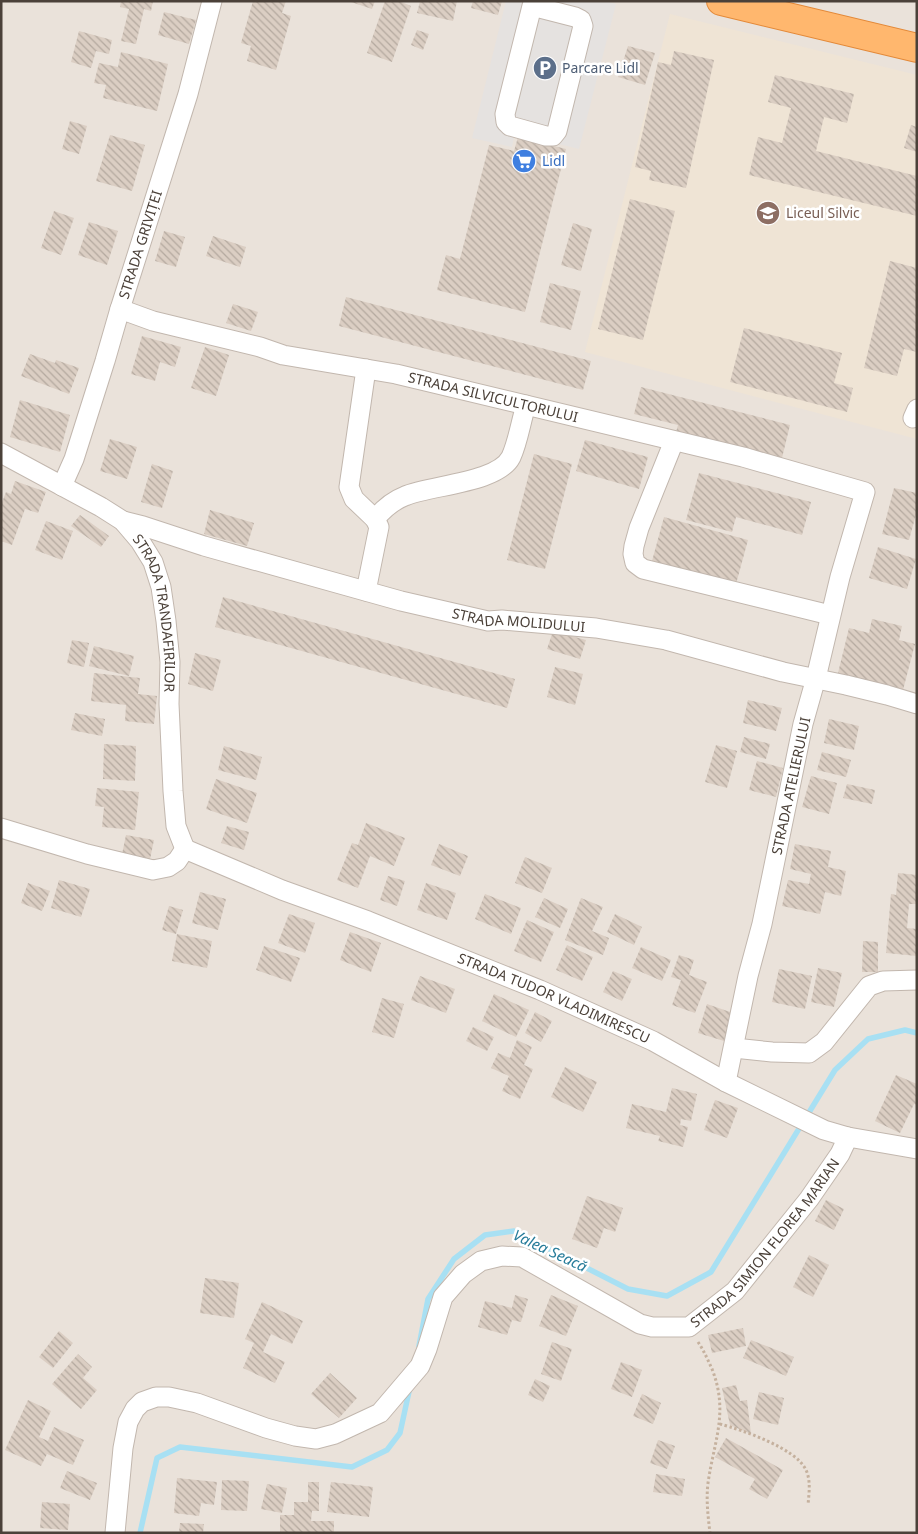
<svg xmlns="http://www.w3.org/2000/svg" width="918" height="1534" font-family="'Noto Sans',sans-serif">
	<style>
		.residential { fill: #eae2da }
		.education { fill: #efe4d5 }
		.parking { fill: #e5e2e0 }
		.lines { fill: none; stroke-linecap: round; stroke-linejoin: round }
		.stream { stroke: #a8e0f3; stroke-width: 5.5 }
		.building { fill: url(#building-back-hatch) }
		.minor-casing { stroke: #c2b7ae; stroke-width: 21 }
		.highway-casing { stroke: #e38939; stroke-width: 30 }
		.path { stroke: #c5b19e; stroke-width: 3; stroke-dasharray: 2.5 2.5; stroke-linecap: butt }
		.minor { stroke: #fff; stroke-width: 19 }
		.highway { stroke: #ffb76e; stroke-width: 28 }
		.labels { text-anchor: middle; stroke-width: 5; stroke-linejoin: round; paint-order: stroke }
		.service-label { font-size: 14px; fill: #4e5e75; stroke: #fff; text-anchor: start }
		.shop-label { font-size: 14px; fill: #366cbe; stroke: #fff; text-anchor: start }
		.education-label { font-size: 14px; fill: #785e54; stroke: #fff; text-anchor: start }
		.street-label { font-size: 14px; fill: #4b4139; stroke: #fff }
		.water-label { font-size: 15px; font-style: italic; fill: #277c9a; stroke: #fff }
	</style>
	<defs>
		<pattern id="building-back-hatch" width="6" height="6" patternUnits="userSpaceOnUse" patternTransform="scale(1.25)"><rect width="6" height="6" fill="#dbcec3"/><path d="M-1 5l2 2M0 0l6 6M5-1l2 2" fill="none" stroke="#b4a99f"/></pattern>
	</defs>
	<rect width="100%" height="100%" fill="#f6f1ec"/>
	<path class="residential" d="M1,1H917V1533H1Z"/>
	<path class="education" d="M670,14L917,75V439L585,352Z"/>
	<path class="parking" d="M506,1H606L616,4L579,149L515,133L512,147L472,138Z"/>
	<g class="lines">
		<path class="stream" d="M419,1346L428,1299L454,1259L485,1235L514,1231L628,1289L667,1296L711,1272L835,1070L868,1039L905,1030L917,1033
			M140,1533L157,1458L180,1447L352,1467L387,1450L400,1433L410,1387"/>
	</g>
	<path class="building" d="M121,1H153L151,11L144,9L136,44L121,41L129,9L120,7Z
		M253,1H286L282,13L291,16L276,70L247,61L251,46L241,43Z
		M348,1H375L372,9Z
		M385,1H399L411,6L392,62L367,53Z
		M420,1H457L453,21L417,13Z
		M473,1H502L498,15L471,8Z
		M164,12L196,20L189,44L158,35Z
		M417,30L429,34L423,50L411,45Z
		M79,31L112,40L109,54L96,51L91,68L71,62Z
		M628,46L655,53L645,85L618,77Z
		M674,51L714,60L686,188L649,180L651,171L635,167L658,62L671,65Z
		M121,52L168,64L157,111L103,98L106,85L94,83L99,63L118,67Z
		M775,75L854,94L847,123L824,117L816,151L917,176V216L749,175L758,137L782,143L791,108L768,102Z
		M70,121L87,126L79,154L62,149Z
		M911,125L917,127V152L904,148Z
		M110,135L145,145L132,191L96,181Z
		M518,137L566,149L525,312L437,290L446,255L460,259L489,145L514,151Z
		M630,199L675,211L643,340L598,329Z
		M54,211L74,218L61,255L41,248Z
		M89,222L118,231L107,265L78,255Z
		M573,223L592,229L581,271L561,265Z
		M164,231L185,237L176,267L155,261Z
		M213,236L246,247L240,267L206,256Z
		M890,261L917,268V352L904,349L897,376L864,368Z
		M550,283L581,291L571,330L540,322Z
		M346,297L591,361L583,390L339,326Z
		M233,304L258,312L251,331L226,323Z
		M744,328L842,353L834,383L853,388L847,412L730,382Z
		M142,336L181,347L175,367L160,362L155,381L131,374Z
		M205,347L229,355L216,396L191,388Z
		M30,354L55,363L56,360L79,368L69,394L21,376Z
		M641,387L790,425L782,458L676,432L678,425L634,414Z
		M20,400L70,415L60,452L10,437Z
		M110,439L137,447L127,479L100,471Z
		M585,440L648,457L639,489L576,471Z
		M534,454L572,464L545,569L507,560Z
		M152,464L173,471L162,508L141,502Z
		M699,473L811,502L802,535L736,517L732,532L686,520Z
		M15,481L46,492L38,513L25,509L12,545L1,541V505L6,492L11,494Z
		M894,488L917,493V511L909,540L882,534Z
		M210,510L254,523L247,546L204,534Z
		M80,515L109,536L101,547L71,526Z
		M664,517L748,540L736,584L652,561Z
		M46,521L73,531L62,560L35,550Z
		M878,547L916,559L907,589L869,578Z
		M223,597L515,679L507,708L215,627Z
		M872,619L902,626L899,640L915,644L903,690L838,673L849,628L869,633Z
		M553,631L586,640L580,659L547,649Z
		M72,640L89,643L84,667L67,663Z
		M94,646L134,656L129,676L89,666Z
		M195,653L221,660L213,691L188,684Z
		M555,667L583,674L575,705L547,697Z
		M94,673L140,678L138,694L157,696L154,724L125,721L126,705L91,701Z
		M748,700L782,708L776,731L743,723Z
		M75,713L105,719L102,736L71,730Z
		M829,719L859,726L854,750L824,743Z
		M744,737L770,744L766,759L740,752Z
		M104,744L136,746L135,781L103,779Z
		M716,745L737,751L727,788L705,782Z
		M224,746L262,757L256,780L218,770Z
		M822,752L851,760L846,777L817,770Z
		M757,761L783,768L776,797L749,790Z
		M811,776L837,783L829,814L802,807Z
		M216,779L257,793L247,823L206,809Z
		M847,784L875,790L872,804L843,798Z
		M97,788L139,792L135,830L102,827L104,807L95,806Z
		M366,823L405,838L394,866L370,856L358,888L337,880L352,843L358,845Z
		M227,826L249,832L244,850L221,843Z
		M126,835L154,840L149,864L121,859Z
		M439,844L468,856L460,876L431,865Z
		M795,844L831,851L828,867L846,871L841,896L825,892L820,914L782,906L788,880L809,884L811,874L790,869Z
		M525,857L552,868L542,893L515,883Z
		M898,873L917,875V904H909L907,928L917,929V956L886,953L891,894L896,895Z
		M388,876L405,881L397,906L380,900Z
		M59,880L90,889L81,917L51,908Z
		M28,883L50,891L42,911L21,903Z
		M426,883L456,893L447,920L417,910Z
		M200,892L226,899L218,930L192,923Z
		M485,894L521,908L511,934L475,919Z
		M544,898L568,909L560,928L535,917Z
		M581,898L603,907L592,931L609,938L603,955L565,940Z
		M169,906L183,910L176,934L162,930Z
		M289,914L315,923L305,953L278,943Z
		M615,914L642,927L634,945L607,932Z
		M527,920L554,932L541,962L514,951Z
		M350,932L381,943L371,972L340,960Z
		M177,934L212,941L207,968L172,961Z
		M863,941L878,942V972H862Z
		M567,945L593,957L582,981L556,970Z
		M264,946L300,958L291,982L256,970Z
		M641,947L671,960L662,981L632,968Z
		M679,955L694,960L689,975L707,982L695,1013L672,1005L681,980L671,977Z
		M818,968L842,973L834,1007L811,1002Z
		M779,969L812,976L805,1009L772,1002Z
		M613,971L632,979L622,1001L603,992Z
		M420,976L455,989L446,1013L411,1000Z
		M494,994L529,1010L516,1037L482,1021Z
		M382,998L404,1004L394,1038L372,1032Z
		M707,1004L733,1013L724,1041L698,1033Z
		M535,1012L552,1021L541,1042L525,1033Z
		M473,1027L494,1037L487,1051L466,1041Z
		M517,1040L532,1047L524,1065L533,1069L520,1099L502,1091L509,1076L491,1068L498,1053L510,1058Z
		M565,1067L597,1082L583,1112L551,1097Z
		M896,1075L917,1084V1105L914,1104L900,1133L875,1121Z
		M672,1088L697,1094L691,1121L681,1119L680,1125L688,1127L683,1147L658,1141L660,1136L626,1128L632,1104L666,1112Z
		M715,1100L738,1108L727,1138L704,1130Z
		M587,1196L623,1208L615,1232L604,1228L597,1248L572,1239Z
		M826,1200L844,1209L834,1230L815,1221Z
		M809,1255L829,1265L813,1297L793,1287Z
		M205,1278L239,1283L234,1318L200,1313Z
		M515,1295L528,1299L521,1322L512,1320L507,1335L478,1327L485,1301L512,1308Z
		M551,1295L578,1306L566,1336L539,1326Z
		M262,1302L303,1321L292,1344L271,1334L263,1352L285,1362L275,1383L243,1368L254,1343L245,1339Z
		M743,1328L746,1346L712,1353L708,1335Z
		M59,1331L73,1343L53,1368L39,1357Z
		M751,1340L794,1357L786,1376L743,1358Z
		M552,1342L572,1349L561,1381L541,1374Z
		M78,1354L92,1367L83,1378L97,1390L81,1409L52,1384Z
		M621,1362L642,1370L632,1397L611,1389Z
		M330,1373L357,1398L339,1418L311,1394Z
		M535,1379L550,1386L543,1402L528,1395Z
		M736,1385L740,1401L747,1400L751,1434L730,1425L722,1388Z
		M759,1392L784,1398L778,1425L753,1419Z
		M642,1394L661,1403L653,1424L633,1416Z
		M28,1400L51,1411L39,1437L48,1441L54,1427L84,1440L73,1465L47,1454L41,1466L5,1450Z
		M726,1438L783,1470L767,1499L749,1489L755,1479L715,1457Z
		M658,1440L675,1446L667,1469L650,1463Z
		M67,1471L97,1483L90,1500L60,1488Z
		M656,1474L685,1479L682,1496L653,1492Z
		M177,1478L217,1482L214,1505L201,1503L199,1516L174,1513Z
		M222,1480L249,1481L247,1511L221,1510Z
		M308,1482H319V1511H312L311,1521H334V1533H280V1515H294V1502H308Z
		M331,1482L373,1487L369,1517L327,1512Z
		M267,1484L287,1488L282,1513L261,1509Z
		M42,1502L70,1504L68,1530L40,1528Z
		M180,1523L204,1524L203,1533H179Z"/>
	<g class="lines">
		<g class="minor-casing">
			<g id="minor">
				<path d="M532,6L505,114L506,122L510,126L546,136H553L557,131L583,26L581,20L575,17L532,6L534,1"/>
				<path id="s1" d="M120,309L153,321L260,347L283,355L396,374L743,457L865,492L840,577L816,678L803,724L762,924L748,976L726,1082"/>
				<path d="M913,418L917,409"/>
				<path d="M674,441L639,528L634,546L633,554L635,563L643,569L830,615"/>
				<path id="s2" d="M1,453L101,507L123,521L140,541L153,562L161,587L166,621L170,662L169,704L173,791L176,826L185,849"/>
				<path id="s3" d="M62,486L74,459L105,361L120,309L188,94L212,1"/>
				<path d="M375,519C384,508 392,501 405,496C431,485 498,483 511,457C518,442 521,421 526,405"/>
				<path id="s4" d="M123,521L143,526L204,546L401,601L488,621L502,620L596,628L666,640L783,672L846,685L887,695L917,704"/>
				<path d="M366,591L379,527L375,519L354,499L349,487L366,369"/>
				<path d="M1,828L87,854L153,870L168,867L177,861L185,849"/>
				<path id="s5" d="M185,849L282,890L368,921L540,990L653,1041L726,1082L824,1130L848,1137L917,1149"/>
				<path d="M734,1048L772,1052L809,1053L824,1042L869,986L883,981L917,980"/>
				<path id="s6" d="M115,1533L123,1448L128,1422L135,1409L142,1402L156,1397H169L197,1403L266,1428L295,1436L316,1439L335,1434L380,1413L420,1366L427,1349L443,1297L463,1274L481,1261L502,1256L522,1257L640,1324L652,1327H689L735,1291L809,1199L840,1154L848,1137"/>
			</g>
		</g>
		<g class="highway-casing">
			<path id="highway" d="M721,1L917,48"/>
		</g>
		<path class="path" d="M698,1342C704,1351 708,1360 712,1369C729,1412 714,1441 708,1483C706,1500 708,1516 710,1533
			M720,1424C742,1430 796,1448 806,1470C811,1481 809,1493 808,1505"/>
		<use href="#minor" class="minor"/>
		<use href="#highway" class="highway"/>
	</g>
	<defs>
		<g id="parking-disc" transform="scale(1.25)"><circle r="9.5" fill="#5c6f8a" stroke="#fff"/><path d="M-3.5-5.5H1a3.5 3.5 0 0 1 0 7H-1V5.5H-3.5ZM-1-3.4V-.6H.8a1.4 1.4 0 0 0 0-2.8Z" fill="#fff"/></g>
		<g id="supermarket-disc" transform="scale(1.25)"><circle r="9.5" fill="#3f7fe0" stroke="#fff"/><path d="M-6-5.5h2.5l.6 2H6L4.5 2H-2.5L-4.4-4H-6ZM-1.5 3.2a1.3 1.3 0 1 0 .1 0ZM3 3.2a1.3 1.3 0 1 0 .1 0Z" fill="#fff"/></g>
		<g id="university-disc" transform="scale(1.25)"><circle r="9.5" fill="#8d6e63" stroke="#fff"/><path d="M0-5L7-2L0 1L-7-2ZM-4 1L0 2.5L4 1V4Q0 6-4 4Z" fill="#fff"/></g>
	</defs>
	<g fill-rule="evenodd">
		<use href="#parking-disc" x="545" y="68"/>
		<use href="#supermarket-disc" x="524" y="161"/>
		<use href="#university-disc" x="768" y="213"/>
	</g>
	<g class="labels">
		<g class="service-label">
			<text x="562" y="73">Parcare Lidl</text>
		</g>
		<g class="shop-label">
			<text x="542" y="166">Lidl</text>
		</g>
		<g class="education-label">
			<text x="786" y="218">Liceul Silvic</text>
		</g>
		<g class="street-label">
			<text dy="5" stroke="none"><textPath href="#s3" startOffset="254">STRADA GRIVIȚEI</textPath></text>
			<text dy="5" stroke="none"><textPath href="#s1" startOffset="384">STRADA SILVICULTORULUI</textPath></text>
			<text dy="5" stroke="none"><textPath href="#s2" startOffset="241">STRADA TRANDAFIRILOR</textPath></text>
			<text dy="5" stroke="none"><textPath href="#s4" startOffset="409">STRADA MOLIDULUI</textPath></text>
			<text transform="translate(791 786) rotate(-78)" y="5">STRADA ATELIERULUI</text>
			<text dy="5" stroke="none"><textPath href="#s5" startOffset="398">STRADA TUDOR VLADIMIRESCU</textPath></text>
			<text dy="5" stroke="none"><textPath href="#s6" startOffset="915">STRADA SIMION FLOREA MARIAN</textPath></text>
		</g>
		<g class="water-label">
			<text transform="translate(550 1251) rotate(25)" y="5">Valea Seacă</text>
		</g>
	</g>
	<rect width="918" height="1534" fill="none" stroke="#4b4139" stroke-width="5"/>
</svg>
